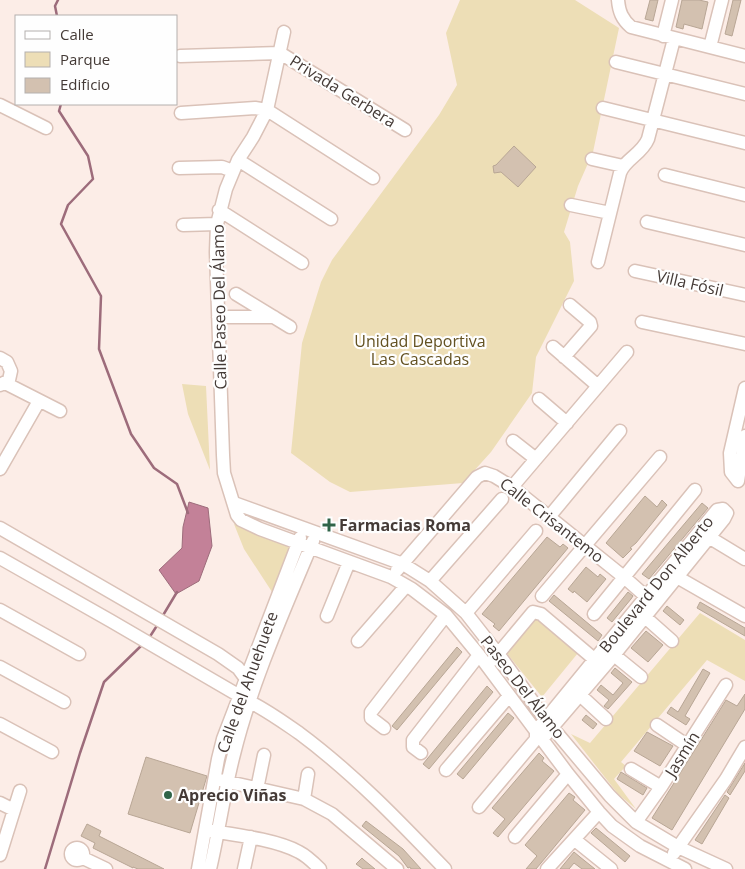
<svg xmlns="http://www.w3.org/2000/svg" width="745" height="869" font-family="'Open Sans',sans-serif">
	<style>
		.green { fill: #eddeb6 }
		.water { fill: #c38198; stroke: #9d6c7b }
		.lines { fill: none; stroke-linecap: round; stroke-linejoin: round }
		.stream { stroke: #9d6c7b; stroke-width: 2.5 }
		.building { fill: #d3c1b0; stroke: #b8a695 }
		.minor-casing { stroke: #dac2b8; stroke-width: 15 }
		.minor { stroke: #fff; stroke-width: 12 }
		.poi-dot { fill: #306448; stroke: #fefefe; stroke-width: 2 }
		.labels { text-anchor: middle; stroke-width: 4.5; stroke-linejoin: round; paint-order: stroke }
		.street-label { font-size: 16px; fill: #443a36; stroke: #fefefe }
		.park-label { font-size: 16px; fill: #635121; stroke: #fefefe }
		.poi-label { font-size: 16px; font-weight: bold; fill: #443a36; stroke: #fefefe; text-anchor: start }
	</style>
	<rect width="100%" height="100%" fill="#fcede7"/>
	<path class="green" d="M460,0H575L619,28L593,152L578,186L564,232L570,242L574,281L536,357L532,393L491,452L463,483L350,492L330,482L291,453L302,343L321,282L332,260L439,115L457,85L446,33Z
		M182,384L206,386L210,470L188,414Z
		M234,524L287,542L290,551L274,595L244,549Z
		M529,612L578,653L542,697L501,646Z
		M700,613L745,640V681L707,660L621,762L626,766L614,779L636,809L618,794L571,734L590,743Z"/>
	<path class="water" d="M189,502L208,508L212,546L199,581L176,594L159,570L182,548L183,527Z"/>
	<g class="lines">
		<path class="stream" d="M57,16L55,6L58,0
			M61,104L59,111L88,156L93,179L68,205L61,224L101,296L99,349L131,434L154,468L177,484L188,513
			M162,617L177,592
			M149,638L158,624
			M45,869L80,753L104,682L143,644"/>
	</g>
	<path class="building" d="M650,0H658L653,21L645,19Z
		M682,0H699L708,2L702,29L684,24L683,29L676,27Z
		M733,0H741L732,36L725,34Z
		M514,146L536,167L518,187L501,172L494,173L493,166L496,165Z
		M645,496L657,507L662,500L667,505L636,543L630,548L632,549L623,558L606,543Z
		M702,503L708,508L649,579L642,574Z
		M547,537L560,547L563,544L568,548L499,631L493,626L495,624L482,614Z
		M586,567L598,577L600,574L606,579L587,602L574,591L573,593L568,589Z
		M628,592L633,596L631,599L612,622L607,618Z
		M554,595L602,635L598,641L549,601Z
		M700,602L745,628V636L697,608Z
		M667,606L684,620L680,625L663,611Z
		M646,631L663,645L648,662L631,648Z
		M457,647L462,652L397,730L392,726Z
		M615,668L632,682L608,709L604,706L609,700L597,690L601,685L613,695L623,683L611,673Z
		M703,669L710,673L685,716L690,719L686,725L667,713L671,707L678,712Z
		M487,686L493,692L429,769L423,764Z
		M745,694V709L672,830L652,818L726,700L737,706Z
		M508,713L514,718L463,779L457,774Z
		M586,715L597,724L593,729L582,720Z
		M647,732L673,746L660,766L634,751Z
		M539,753L544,758L542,761L554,771L498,837L493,833L505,819L492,808Z
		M146,757L207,776L190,833L128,814Z
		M745,763V771L730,795L727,792Z
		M621,772L647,788L643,795L617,779Z
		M569,793L575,797L573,800L585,810L536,869H526L537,856L525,845Z
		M725,795L729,798L702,844L695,840Z
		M366,821L403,849L421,869H411L410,867L408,868L399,856L362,826Z
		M87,824L101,831L99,836L164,869H138L133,867V868L93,848L95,843L81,836Z
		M596,828L630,856L625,862L591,833Z
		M574,852L580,857L595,869H582L574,863L569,869H560Z
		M362,858L364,860L375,869H363L356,864Z"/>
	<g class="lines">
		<g class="minor-casing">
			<path id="minor" d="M618,0C619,12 622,19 631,27L745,56
				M284,32L267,110L253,137L238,160L226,189L217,224L216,252L223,455L224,473L237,515L241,520L260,529L391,577L412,589L446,615L479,655L568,774L599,812L612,826L640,846L685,869
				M663,36L672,0
				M710,47L722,0
				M180,56L280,53L405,130
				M616,62L745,94
				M0,105L46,128
				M603,108L745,143
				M181,113L255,108L267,110L373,178
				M592,159L623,166
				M238,160L331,219
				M179,168L222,167L233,171
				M665,175L745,195
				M571,205L610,213
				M219,210L302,263
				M647,222L745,245
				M183,225L217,224
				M598,262L620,173C625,159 642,154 648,139L674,39
				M635,271L745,295
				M236,294L290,327
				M218,317H274
				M642,322L745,344
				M553,347L598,386
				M564,357L591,326L590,322L570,305
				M0,358L7,362L11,371L9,380L0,385
				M5,383L60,411
				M745,388L730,453L731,472L738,481L745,436
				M539,399L567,423
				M513,441L536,459
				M0,469L39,401
				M512,487L627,352
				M234,503L403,564L430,581L466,613L502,659L546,720L610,796L636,822L678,847L726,869
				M549,517L620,431
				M0,528L218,654L238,668L249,683
				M702,533L745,559
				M0,558L111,621L250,702C268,711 283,722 299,733C353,773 399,821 445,869
				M397,570L477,477L485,473L494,476L512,487L625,578L651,601
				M677,577L745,616
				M430,581L502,499
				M542,596L660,457
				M0,610L79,654
				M466,613L536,531
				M594,614L695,490
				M327,616L349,562
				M645,617L672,641
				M358,641L406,586
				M614,655L641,677
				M493,660L533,612L541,614L600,664
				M0,667L64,702
				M580,695L606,719
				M0,724L52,752
				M657,725L688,746
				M384,728L371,718V712L446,615
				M421,753L413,747V740L479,655
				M631,769L661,787
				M446,770L509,696
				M220,780L304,799L332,814L397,869
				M257,789L264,755
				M304,799L308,774
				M0,803L14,810
				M479,807L536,739V731L717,510L723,509L727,513L724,519L614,655L542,739H536
				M636,822L661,787L726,685
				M212,831C237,835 277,840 299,852C307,856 314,863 320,869
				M515,837L568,774
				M575,840L611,869
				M71 854a6 6 0 1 1 12 0a6 6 0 1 1-12 0Z
				M674,853L726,779L745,747
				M0,855L20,791
				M83,858L106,869
				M198,869L218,759L223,739L300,538
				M210,869C219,831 224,792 234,754C251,684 285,608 313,541
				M244,869L251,837
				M547,869L599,812"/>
		</g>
		<use href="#minor" class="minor"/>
	</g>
	<g class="poi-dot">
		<path d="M326.5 517.5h5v5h5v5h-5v5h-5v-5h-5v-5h5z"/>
		<circle cx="168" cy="795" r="5"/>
	</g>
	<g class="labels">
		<g class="street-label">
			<text transform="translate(343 91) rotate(32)" y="6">Privada Gerbera</text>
			<text transform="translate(690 283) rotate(13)" y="6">Villa Fósil</text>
			<text transform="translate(219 307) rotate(-91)" y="6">Calle Paseo Del Álamo</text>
			<text transform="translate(552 520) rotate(38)" y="6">Calle Crisantemo</text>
			<text transform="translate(656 584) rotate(-51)" y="6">Boulevard Don Alberto</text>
			<text transform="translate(247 682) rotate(-70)" y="6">Calle del Ahuehuete</text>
			<text transform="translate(523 687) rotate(52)" y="6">Paseo Del Álamo</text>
			<text transform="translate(682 754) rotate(-58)" y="6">Jasmín</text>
		</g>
		<g class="park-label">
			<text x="420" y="347">Unidad Deportiva<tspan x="420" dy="18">Las Cascadas</tspan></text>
		</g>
		<g class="poi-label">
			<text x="339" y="531">Farmacias Roma</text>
			<text x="178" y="801">Aprecio Viñas</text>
		</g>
	</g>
	<rect x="15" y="15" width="162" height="90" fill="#fefefe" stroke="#b4b0ae"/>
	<rect x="25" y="31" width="25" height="8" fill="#ffffff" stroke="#b4b0ae"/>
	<text x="60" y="40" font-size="15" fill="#443a36">Calle</text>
	<rect x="25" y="52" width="25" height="15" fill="#eddeb6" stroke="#b4b0ae"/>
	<text x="60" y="65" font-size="15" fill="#443a36">Parque</text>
	<rect x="25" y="78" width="25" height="15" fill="#d3c1b0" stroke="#b4b0ae"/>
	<text x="60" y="90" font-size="15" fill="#443a36">Edificio</text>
</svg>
